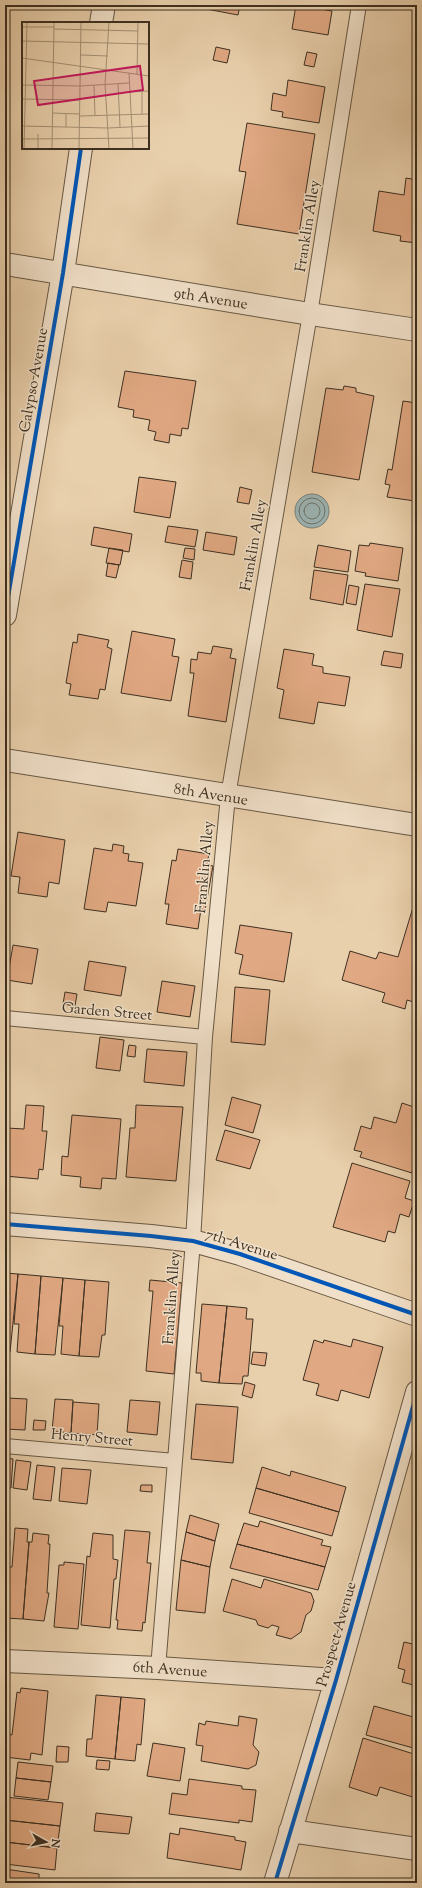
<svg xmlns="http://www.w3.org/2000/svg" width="422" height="1888" font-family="'Sorts Mill Goudy',serif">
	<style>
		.water { fill: #9cb4b4; stroke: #767f79 }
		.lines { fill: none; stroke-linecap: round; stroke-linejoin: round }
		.shore { stroke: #6c726a; stroke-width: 1 }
		.building { fill: #e1a983; stroke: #3d3021 }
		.service-casing { stroke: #685844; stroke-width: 16 }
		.minor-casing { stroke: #685844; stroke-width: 24 }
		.service { stroke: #f1e0c9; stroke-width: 14 }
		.minor { stroke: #f1e0c9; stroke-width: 22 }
		.cycleway-casing { stroke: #f1e0c9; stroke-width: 6 }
		.cycleway { stroke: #0057b8; stroke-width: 4 }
		.labels { text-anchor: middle; stroke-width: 3; stroke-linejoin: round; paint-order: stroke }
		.street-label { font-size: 15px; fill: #3d3021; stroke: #f1e0c9 }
		.inset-road { fill: none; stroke: #a49074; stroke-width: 1 }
		.view { fill: #c2185b; fill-opacity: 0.15; stroke: #c2185b; stroke-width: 2 }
		.inset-edge { fill: none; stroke: #3d3021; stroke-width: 2 }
	</style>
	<rect width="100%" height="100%" fill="#e9d0ac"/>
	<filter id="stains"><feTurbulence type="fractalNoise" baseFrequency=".005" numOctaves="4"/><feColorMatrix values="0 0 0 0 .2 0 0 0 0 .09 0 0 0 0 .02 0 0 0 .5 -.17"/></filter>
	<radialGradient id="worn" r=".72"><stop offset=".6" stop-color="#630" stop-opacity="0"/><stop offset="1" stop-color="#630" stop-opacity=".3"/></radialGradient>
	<path class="water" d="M295 511a17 17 0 1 1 34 0a17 17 0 1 1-34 0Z"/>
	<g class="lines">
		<path class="shore" d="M299 511a13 13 0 1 1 26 0a13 13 0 1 1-26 0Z
			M304 511a8 8 0 1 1 16 0a8 8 0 1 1-16 0Z"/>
	</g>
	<path class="building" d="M202,5H240L238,15L201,8Z
		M296,5L332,11L328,35L292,29Z
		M216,47L230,50L227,63L213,60Z
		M307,52L317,54L314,67L304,65Z
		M288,80L325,87L319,123L282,117L283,112L271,110L273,93L286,96Z
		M247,123L315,134L299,234L237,224L246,172L239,171Z
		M406,178L417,180V243L400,241L401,236L373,231L379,191L404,195Z
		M125,371L196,381L188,429L182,428L181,436L170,434L169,443L154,440L156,432L148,430L150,420L133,417L134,410L118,407Z
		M344,386L356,388V392L374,396L359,480L312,472L326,388L343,390Z
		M403,401L417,403V490L415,501L387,497L390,485L385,484L388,469L392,470Z
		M139,477L176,482L170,518L134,512Z
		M240,487L252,490L249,504L237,502Z
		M168,526L198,530L195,547L165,542Z
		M94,527L132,534L129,552L91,545Z
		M206,532L237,537L234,555L203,550Z
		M370,543L403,548L398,581L365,576L366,573L355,571L359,545L369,546Z
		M318,545L351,551L348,572L314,567Z
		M109,548L123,550L120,565L106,563Z
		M185,548L195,549L194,560L183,558Z
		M182,560L193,562L191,579L179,577Z
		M108,563L119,565L116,578L106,576Z
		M314,570L348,575L343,605L310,599Z
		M365,584L400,589L392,637L357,630Z
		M349,585L359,587L356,605L346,603Z
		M132,631L175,639L172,656L179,657L171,701L121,693Z
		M78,634L109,640L107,647L112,649L105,690L100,689L98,699L69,695L71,684L66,683L73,642L77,643Z
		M213,646L232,649L230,658L236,659L226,722L188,716L194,673H190L191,659L197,660L198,652L211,654Z
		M284,649L314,654L312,665L323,667V673L350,677L345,706L318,702L314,724L279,718L284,690L277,688Z
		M384,651L403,654L401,668L381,665Z
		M18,832L65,840L59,884L49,882L47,897L18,893L20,877L11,876Z
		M113,844L124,846L123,853L129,854L128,861L143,863L136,906L108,902L106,912L84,909L94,848L112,851Z
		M178,849L209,854L207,865L213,866L205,910L201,909L198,929L166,924L169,904H165L172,860L176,861Z
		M414,904L417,905V1003L407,1000L405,1009L382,1002L385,993L342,980L350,951L376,959L379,952L398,957Z
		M240,925L292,933L284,982L239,974L243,955L235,953Z
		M13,945L38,949L32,984L7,980Z
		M89,961L126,967L121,996L84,990Z
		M162,981L195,986L190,1017L157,1012Z
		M235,987L270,990L265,1045L231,1042Z
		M65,992L77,994L75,1006L63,1004Z
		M100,1037L124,1040L120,1071L96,1068Z
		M129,1045L136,1046L135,1057L127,1056Z
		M147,1049L187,1052L184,1086L144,1082Z
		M232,1097L261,1105L253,1133L225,1125Z
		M402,1103L417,1108V1167L413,1166L412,1173L360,1157L362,1152L354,1150L361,1126L371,1129L374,1117L396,1123Z
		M26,1105L44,1106L42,1131H47L43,1170L39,1169L38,1179L5,1176L7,1128L24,1129Z
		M136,1105L183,1107L176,1181L126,1177L130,1128H135Z
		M72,1115L121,1119L116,1179L102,1178L101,1189L80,1187L81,1177L61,1175L62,1156L68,1157Z
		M225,1130L260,1140L250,1169L216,1160Z
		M352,1163L410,1181L405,1198L414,1201L409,1217L400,1214L395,1233L388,1231L385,1242L333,1227Z
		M5,1273L18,1274L10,1352L5,1351Z
		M18,1274L41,1276L35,1354L17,1352L19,1324H14Z
		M41,1276L63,1278L55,1355L35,1354Z
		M63,1278L85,1280L79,1356L61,1354L63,1326H59Z
		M85,1280L109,1282L105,1335H102L99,1357L79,1356Z
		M150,1280L182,1283L174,1374L146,1371L153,1291H149Z
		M202,1304L227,1306L219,1383L201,1381V1373H196Z
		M227,1306L247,1308L246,1319H253L248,1376H243L242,1384L219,1383Z
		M353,1339L383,1347L369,1398L341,1390L338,1401L316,1395L319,1384L303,1380L314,1340L323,1343L324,1340L351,1347Z
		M253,1352L267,1353L265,1366L251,1364Z
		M245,1382L255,1385L252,1398L242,1395Z
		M7,1398L27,1399L25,1430L5,1429Z
		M55,1399L73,1400L71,1433L52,1431Z
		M130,1400L160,1402L157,1435L127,1432Z
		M73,1402L99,1404L97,1435L71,1433Z
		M196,1404L238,1407L233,1463L191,1459Z
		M34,1420L46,1421L45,1430H33Z
		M5,1458L13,1459L11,1488H5Z
		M16,1460L31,1462L27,1490L13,1488Z
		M37,1465L55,1467L51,1501L33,1499Z
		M262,1467L290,1476L291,1471L346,1487L339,1512L256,1488Z
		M62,1468L91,1470L87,1504L59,1501Z
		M141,1485H152V1492L140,1491Z
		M256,1488L339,1512L332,1536L249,1513Z
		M190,1515L219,1524L215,1541L186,1532Z
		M260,1521L323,1540L321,1545L331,1547L325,1567L237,1544L244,1523L258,1527Z
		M15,1528L28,1529L27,1542H29L23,1619L5,1618L8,1567H12Z
		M125,1530L150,1532L147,1563H151L145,1623L143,1622L142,1631L117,1629L118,1620H116Z
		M5,1531H9L8,1541H10L5,1605Z
		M186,1532L215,1541L210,1567L181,1560Z
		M33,1533L49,1535L48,1544H50L47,1593H49L44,1621L23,1619L29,1542H32Z
		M93,1533L113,1535V1559L118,1560L116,1579H114L110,1628L81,1625L87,1556L90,1557Z
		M237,1544L325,1567L318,1590L230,1568Z
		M181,1560L210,1567L205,1613L176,1610Z
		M64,1562L84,1564L78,1629L54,1627L59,1565H64Z
		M232,1579L261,1588L264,1579L311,1593L314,1601L311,1611L306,1615L301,1632L291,1639L276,1635L279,1627L272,1625L268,1628L258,1625L256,1620L223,1611Z
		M404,1642L417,1645V1686L402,1682L405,1670L398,1668Z
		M21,1688L48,1691L42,1755L31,1753L30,1760L5,1757L6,1734L12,1735L17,1692L20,1693Z
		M96,1695L121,1697L115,1759L86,1756L87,1739H92Z
		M121,1697L145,1699L141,1745L137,1744L135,1761L115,1759Z
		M374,1706L417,1718V1749L366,1735Z
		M239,1716L257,1719L253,1745L259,1752L256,1765L248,1769L201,1761L203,1746L196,1745L199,1723L205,1725L206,1721L238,1726Z
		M363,1738L417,1755L416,1798L380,1787L377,1796L349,1787Z
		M153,1743L185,1748L180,1781L147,1776Z
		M57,1746L69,1747L68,1762H56Z
		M97,1760L110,1761L109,1770L96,1769Z
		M18,1762L53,1766L51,1782L16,1778Z
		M16,1778L51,1782L48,1800L14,1796Z
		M189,1779L242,1786V1789L256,1790L252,1822L239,1820V1823L169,1814L172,1793L187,1795Z
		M5,1797L63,1803L60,1826L5,1820Z
		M96,1813L132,1817L129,1834L94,1831Z
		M5,1820L60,1826L57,1848L5,1842Z
		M180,1828L235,1837V1840L246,1842L241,1870L167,1858L170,1833L179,1835Z
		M5,1842L57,1848L55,1870L5,1864Z
		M5,1869L39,1874V1880L45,1881V1883H5Z"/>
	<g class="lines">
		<g class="service-casing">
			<path id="service" d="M5,1018L205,1037
				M5,1446L175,1461
				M158,1668L193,1241L205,1037L228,796L310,314L359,5"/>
		</g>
		<g class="minor-casing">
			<path id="minor" d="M101,23L104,5
				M5,264L310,314L417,330
				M5,615L63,273L81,148
				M5,760L417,825
				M5,1224L151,1236L193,1241L240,1254L417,1315
				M5,1661L158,1668L336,1680
				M290,1831L417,1849
				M275,1883L336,1680L417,1392"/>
		</g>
		<use href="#service" class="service"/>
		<use href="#minor" class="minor"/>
		<g class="cycleway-casing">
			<path id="cycleway" d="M5,615L63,273L81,148
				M5,1224L151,1236L193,1241L240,1254L417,1315
				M275,1883L336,1680L417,1392"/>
		</g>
		<use href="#cycleway" class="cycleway"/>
	</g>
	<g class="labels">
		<g class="street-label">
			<text transform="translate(307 226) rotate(-81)" y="5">Franklin Alley</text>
			<text transform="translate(211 298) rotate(9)" y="5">9th Avenue</text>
			<text transform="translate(33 380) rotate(-80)" y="5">Calypso Avenue</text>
			<text transform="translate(253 545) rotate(-80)" y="5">Franklin Alley</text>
			<text transform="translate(211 794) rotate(9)" y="5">8th Avenue</text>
			<text transform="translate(204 867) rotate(-85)" y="5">Franklin Alley</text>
			<text transform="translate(107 1011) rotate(5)" y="5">Garden Street</text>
			<text transform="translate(242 1244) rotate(17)" y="5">7th Avenue</text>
			<text transform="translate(171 1298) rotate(-86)" y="5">Franklin Alley</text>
			<text transform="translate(92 1437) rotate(5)" y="5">Henry Street</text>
			<text transform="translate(336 1634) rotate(-74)" y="5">Prospect Avenue</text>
			<text transform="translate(170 1669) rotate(4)" y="5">6th Avenue</text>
		</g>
	</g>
	<g transform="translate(22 22)">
		<rect width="127" height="127" fill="#e9d0ac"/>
		<path class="inset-road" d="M87,0L83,62L87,127M0,5H32M32,7L116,9M0,19L127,22M59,33L86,34M0,36L127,54M107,51L111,127M115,52L116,0M96,62L98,105M0,63L58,64L107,61M72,63L73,94M120,69V92M108,70L127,69M0,77L58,78M30,91L58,92M58,94L127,92M0,104L86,106L127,104M44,105V91M0,117L127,116M2,127L5,0M16,127V112M30,127L32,0M57,127L59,0"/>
		<path class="view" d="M118,44L121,68L16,83L12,59Z"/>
		<rect width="127" height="127" class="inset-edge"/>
	</g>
	<rect width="422" height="1888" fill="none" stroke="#e9d0ac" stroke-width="20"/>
	<rect x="6" y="6" width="410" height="1876" fill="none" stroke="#3d3021" stroke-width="2"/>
	<rect x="10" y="10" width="402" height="1868" fill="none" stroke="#3d3021"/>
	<g transform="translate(46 1842) rotate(98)" stroke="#f1e0c9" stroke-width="3" paint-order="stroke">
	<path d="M0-3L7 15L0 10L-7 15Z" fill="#3d3021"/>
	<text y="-6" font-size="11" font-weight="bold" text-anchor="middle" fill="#3d3021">N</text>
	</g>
	<rect width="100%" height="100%" filter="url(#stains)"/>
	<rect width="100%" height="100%" fill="url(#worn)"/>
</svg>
